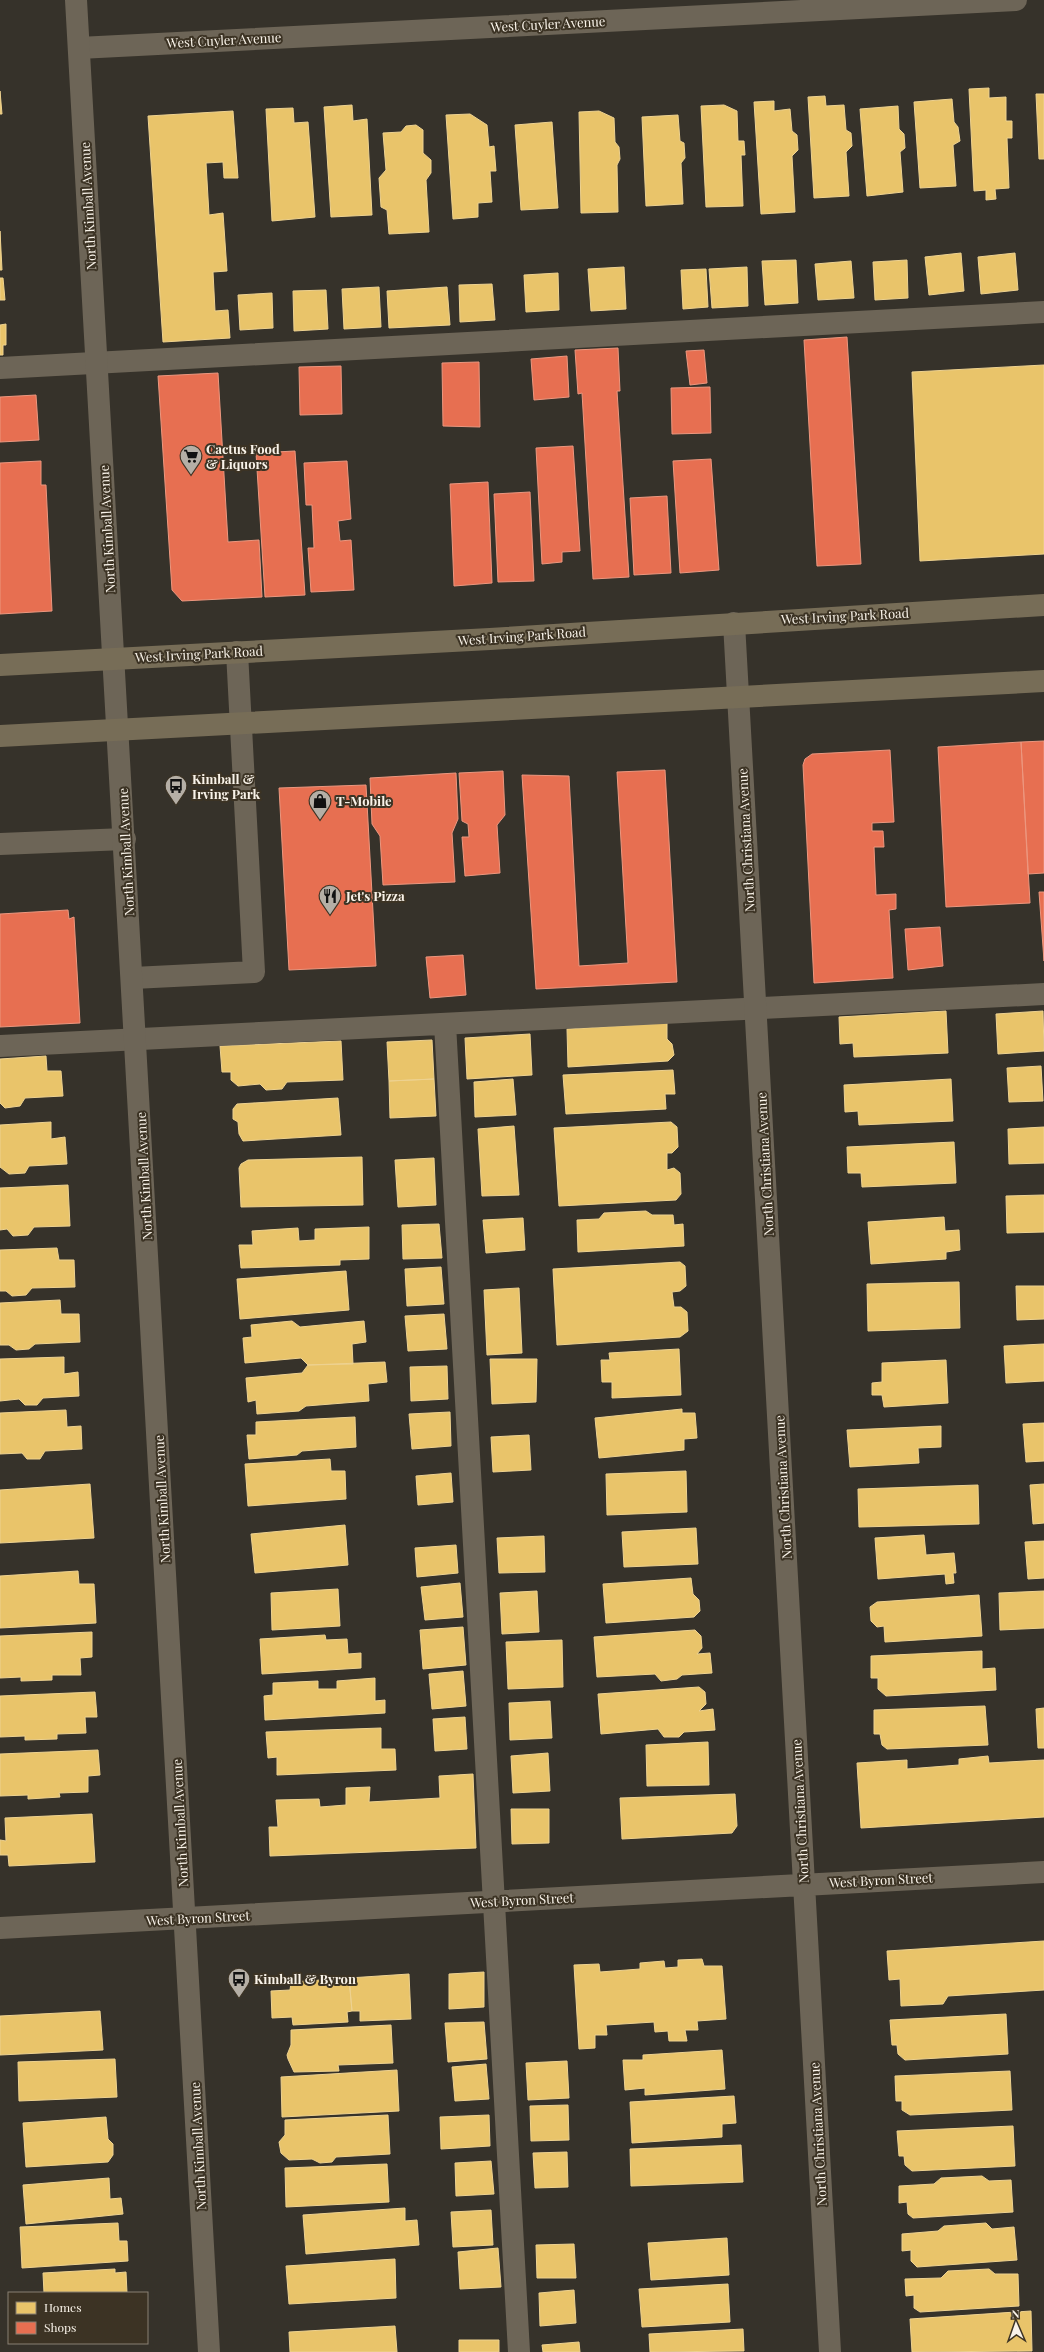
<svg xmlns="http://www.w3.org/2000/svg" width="1044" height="2352" font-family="'Playfair Display',serif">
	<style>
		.homes { fill: #e9c46a; stroke: #eed290 }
		.shops { fill: #e76f51; stroke: #ec977f }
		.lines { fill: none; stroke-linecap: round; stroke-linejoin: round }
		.service { stroke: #6d6557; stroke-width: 22 }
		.minor { stroke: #6d6557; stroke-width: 22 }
		.tertiary { stroke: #6d6557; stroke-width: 22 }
		.primary { stroke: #776d57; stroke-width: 22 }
		.labels { text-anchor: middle; stroke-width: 4; stroke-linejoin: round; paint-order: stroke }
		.street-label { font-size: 13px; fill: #f9f3e9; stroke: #3c3324 }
		.poi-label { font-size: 13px; font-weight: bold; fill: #f9f3e9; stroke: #3c3324; text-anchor: start }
	</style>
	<rect width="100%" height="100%" fill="#36322a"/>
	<path class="homes" d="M989,88V98L1006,97V121H1012V138H1007L1009,188L995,189L996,199L986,200V190L974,191L969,89Z
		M0,91L2,114H0Z
		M1036,94H1044V159H1039Z
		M825,96L826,106L844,105L846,130L851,133L852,146L846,152L849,196L814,198L808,97Z
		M952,99L954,122L958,127L960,141L953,145L956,186L920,188L914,102Z
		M774,101V111L790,109L792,131L797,135L798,150L792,156L795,212L761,214L754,102Z
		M352,105L353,121L367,119L372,215L331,217L324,107Z
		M724,105L737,111L738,141H744L745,155H741L743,206L706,207L701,106Z
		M898,106L899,129L904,134L905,148L900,152L903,192L867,196L860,109Z
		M293,108L294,123L308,122L315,217L272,221L266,109Z
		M233,111L238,178H224L223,162L206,163L209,215L223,213L227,271L213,272L215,311L228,310L230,338L163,342L148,116Z
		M599,111L614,118L615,142L619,147L620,159L617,165L618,212L581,213L579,112Z
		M470,114L487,125L489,147L494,146L496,171H490L492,202L478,203V217L453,219L446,115Z
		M678,115L680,141L684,143L685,158L681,163L683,204L646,206L642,117Z
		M552,122L558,208L521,210L515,125Z
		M416,125L423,130V153L431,160V173L426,180L429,232L389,234L387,210L381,207L379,178L386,170L383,133L401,132L406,126Z
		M0,231L2,270H0Z
		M961,253L964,291L929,295L925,257Z
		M1015,253L1018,290L981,294L978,257Z
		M796,260L798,303L765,305L762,261Z
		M907,260L908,298L875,300L873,262Z
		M851,261L854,298L818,300L815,264Z
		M624,267L626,309L591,311L588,269Z
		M747,267L748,306L712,308L709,269Z
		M706,269L708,307L683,309L681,270Z
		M558,273L559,310L526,312L524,275Z
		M0,278H3L5,300H0Z
		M492,284L495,320L460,322L459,285Z
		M379,287L381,327L344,329L342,289Z
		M447,287L450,325L389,328L387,291Z
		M326,290L328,329L294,331L293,291Z
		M272,293L273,328L240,330L238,295Z
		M6,324V345H3V355H0V325Z
		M1044,365V554L920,561L912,372Z
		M946,1011L948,1053L854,1057L853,1043L840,1044L839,1017Z
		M1043,1011L1044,1051L998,1054L996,1014Z
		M667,1023V1039L672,1044L674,1055L668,1061L568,1067L567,1029Z
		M530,1034L532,1075L467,1079L465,1038Z
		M432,1040L434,1079L389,1081L387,1042Z
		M341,1041L343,1080L287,1082L282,1089L266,1090L260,1084L238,1086L231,1080V1072H222L220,1046Z
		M46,1056L47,1071H61L63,1096L25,1098L20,1106L5,1108L0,1103V1059Z
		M1041,1066L1043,1101L1009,1102L1007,1068Z
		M673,1070L675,1094H665L666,1109L566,1114L563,1075Z
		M434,1079L436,1116L390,1118L389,1081Z
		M513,1079L516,1115L475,1117L474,1082Z
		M951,1079L953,1121L859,1125L858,1111L845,1112L844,1085Z
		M338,1098L341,1135L243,1141L239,1134L238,1122L233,1119V1109L237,1104Z
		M51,1122V1139L65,1137L67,1164L29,1166L25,1173L9,1174L0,1167V1125Z
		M671,1122L677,1127L678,1147L672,1153H667V1170L674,1168L680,1173L681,1194L676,1200L559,1206L554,1128Z
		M514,1126L519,1195L482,1196L478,1129Z
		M1044,1127V1163L1009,1164L1008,1129Z
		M954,1142L956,1183L862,1187L861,1173H848L847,1147Z
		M362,1157L363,1205L241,1207L239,1168L241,1164L248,1160Z
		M434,1158L436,1205L398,1207L395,1160Z
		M68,1185L70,1226L34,1227L28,1235L13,1236L7,1229L0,1230V1188Z
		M1044,1195V1232L1007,1233L1006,1196Z
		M646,1211L652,1215H673L674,1225L683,1224L684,1246L578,1252L577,1220L599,1219L604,1213Z
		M944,1217L945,1231L959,1230L960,1250L946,1252V1259L871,1264L868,1222Z
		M523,1218L525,1250L486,1253L483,1220Z
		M439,1224L442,1258L403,1259L402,1225Z
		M369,1227V1259L340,1260V1265L241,1268L239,1245H253L252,1231L298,1228L299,1241L315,1240V1229Z
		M57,1248L59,1260H74L75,1287L32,1288L26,1295L12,1296L6,1291H0V1250Z
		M680,1262L685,1266L686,1286L680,1291L672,1292L674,1307H681L687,1312L688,1331L680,1337L557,1345L553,1269Z
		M441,1267L444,1304L407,1306L405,1269Z
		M346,1271L349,1310L240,1319L237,1279Z
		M959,1282L960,1328L868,1331L867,1284Z
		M1016,1286H1044V1319L1017,1320Z
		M519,1288L522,1353L487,1355L484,1290Z
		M60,1300L61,1314H79L80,1342L35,1344L29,1349L16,1350L9,1345H0V1303Z
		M444,1314L447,1349L408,1351L405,1316Z
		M292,1321L300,1327L364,1321L366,1342L352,1344L353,1364L308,1365L301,1358L245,1363L243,1338L252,1337L251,1325Z
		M1044,1344V1381L1006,1383L1004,1346Z
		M679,1349L681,1395L612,1398V1382H602L601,1360H610L609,1353Z
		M64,1357V1374L78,1372L79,1396L43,1398L37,1405H25L19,1399L0,1401V1359Z
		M490,1359H537L536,1402L492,1404Z
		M946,1360L948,1403L884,1407L882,1395H872V1383L882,1382V1363Z
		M385,1362L387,1382L368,1384L369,1401L306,1406L299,1411L257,1414L256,1400L248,1402L246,1378L302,1373L308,1365Z
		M447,1366L448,1399L411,1401L410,1367Z
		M682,1409V1413H695L697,1438L684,1439V1450L599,1458L595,1418Z
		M66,1410L67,1427L81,1426L82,1449L45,1451L40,1459H27L22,1453L0,1454V1413Z
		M450,1412L451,1446L412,1449L409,1414Z
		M355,1417L356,1447L302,1451L297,1455L249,1459L247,1435H256V1422Z
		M1044,1423V1461L1026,1462L1023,1424Z
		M941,1426V1447L918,1448L919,1463L850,1467L847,1430Z
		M529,1435L531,1470L493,1472L491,1437Z
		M330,1459L331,1471H345L346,1499L248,1506L245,1464Z
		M686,1471L687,1512L607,1515L606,1474Z
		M451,1473L453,1502L418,1505L416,1476Z
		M90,1484L94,1538L0,1543V1490Z
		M1044,1484V1523L1033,1524L1030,1485Z
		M978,1485L979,1524L859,1527L858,1489Z
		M345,1525L348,1565L255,1573L251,1534Z
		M696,1528L698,1564L624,1567L622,1532Z
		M924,1535L926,1555L954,1553L956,1573H953L954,1583L946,1584L945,1574L878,1579L875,1538Z
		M544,1536L545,1572L499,1573L497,1538Z
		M1044,1541V1578L1028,1579L1025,1542Z
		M456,1545L458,1573L417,1577L415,1548Z
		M78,1571L79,1584H94L96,1623L0,1628V1576Z
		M691,1578L693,1594L699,1600L700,1611L694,1617L606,1623L603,1584Z
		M460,1583L463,1617L425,1620L421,1587Z
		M338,1589L340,1626L272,1630L271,1593Z
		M537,1591L539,1632L502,1634L500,1593Z
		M1044,1591V1628L1000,1630L999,1593Z
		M979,1595L982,1636L885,1642L884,1626L877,1627L871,1621L870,1607L877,1602Z
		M463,1627L466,1665L423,1669L420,1630Z
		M695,1630L701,1636L702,1648L697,1654L710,1653L712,1673L682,1675L677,1679L661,1681L655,1674L597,1677L594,1637Z
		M92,1632V1657L80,1658L81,1675H52V1680L21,1681V1677L0,1678V1636Z
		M325,1635L326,1640L347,1639L348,1654L361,1653V1668L262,1674L260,1639Z
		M562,1640L563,1687L508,1689L506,1642Z
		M982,1651V1669L995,1668L996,1690L886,1696L878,1689V1678H871V1656Z
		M463,1671L466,1706L432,1709L429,1674Z
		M375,1678V1701L385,1700V1713L265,1720L264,1696L273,1695V1683L318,1681V1689H337V1681Z
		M699,1687L705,1692L706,1704L699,1711L713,1709L715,1730L684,1732L679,1737H664L658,1729L601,1734L598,1694Z
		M95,1692L97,1717H85L86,1733L57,1734V1739L25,1740V1736L0,1737V1696Z
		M550,1701L552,1738L510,1740L509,1703Z
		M985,1706L988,1745L887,1749L882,1745L880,1734H874V1710Z
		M1044,1708V1748H1038L1036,1709Z
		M465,1717L467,1749L435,1751L433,1719Z
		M381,1728V1749H395L396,1770L277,1775V1757L268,1758L266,1732Z
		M708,1742L709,1785L647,1786L646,1745Z
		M98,1750L100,1775L88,1776V1792L59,1793L60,1797L28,1799V1795L0,1796V1754Z
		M548,1753L550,1791L513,1793L511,1756Z
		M988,1756L989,1763L1044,1760V1817L861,1828L857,1763L907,1760V1769L959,1765V1759Z
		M473,1774L476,1848L270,1856L269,1827H278L276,1800L319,1799L320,1807L346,1805V1788L370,1787L369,1802L440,1798L439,1776Z
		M735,1794L737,1826L732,1833L622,1839L620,1798Z
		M511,1809H549V1843L512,1844Z
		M92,1814L95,1862L9,1866L8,1855H0V1840L6,1841L5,1818Z
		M1044,1941V1990L948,1996L943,2004L901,2006L900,1979L889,1980L887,1951Z
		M702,1959L704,1966H722L726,2019L697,2021L698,2030H685L687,2041H669L668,2031L655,2032L654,2022L606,2025L607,2035H595V2048L579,2049L574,1965L599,1964L600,1972L640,1969V1963L664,1961L665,1968L678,1967V1960Z
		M484,1972V2007L449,2009V1974Z
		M409,1974L411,2019L360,2021V2011H352L349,1978Z
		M349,1978L352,2011L347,2012L348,2022L293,2025L292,2017L272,2018L271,1991L290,1990L291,1982Z
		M100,2011L103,2050L0,2055V2016Z
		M1006,2014L1008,2054L905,2060L898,2054L897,2045H892L890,2020Z
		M484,2022L487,2059L448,2062L445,2023Z
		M391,2025L393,2063L338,2065L339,2071L294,2072L288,2059L287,2055L291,2045V2030Z
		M722,2050L725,2089L645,2095V2088L625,2090L623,2060H643V2055Z
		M115,2059L117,2097L19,2101L18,2062Z
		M567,2061L569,2098L528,2100L526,2063Z
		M486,2064L489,2099L455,2101L452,2067Z
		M397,2070L399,2111L282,2117L281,2077Z
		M1010,2071L1012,2110L910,2115L902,2110V2101H896L895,2076Z
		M734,2096L736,2123L722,2124V2137L632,2143L630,2102Z
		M568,2105L569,2140L531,2141L530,2106Z
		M388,2115L390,2154L336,2157L332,2162L320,2163L312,2159L289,2160L281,2153L279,2142L285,2135V2120Z
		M489,2115L490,2146L441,2149L440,2117Z
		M106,2117L108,2139L113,2144V2155L108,2162L26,2167L23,2123Z
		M1013,2126L1015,2166L912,2171L905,2165L904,2156H899L897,2131Z
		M741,2145L743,2182L631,2186L630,2149Z
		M567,2152L568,2187L535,2188L533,2153Z
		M491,2161L494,2194L456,2196L455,2163Z
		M387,2164L389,2202L286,2207L285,2168Z
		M982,2176L989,2181L1011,2180L1013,2212L913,2218L908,2214L907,2202L899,2203V2186L934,2184L941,2178Z
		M109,2178L110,2199L121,2198L123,2214L26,2224L23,2185Z
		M405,2208V2221L417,2220L419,2245L306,2254L303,2215Z
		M491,2210L493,2245L453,2247L451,2212Z
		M118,2223L119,2241H127L128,2261L22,2268L20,2227Z
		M986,2223L992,2229L1014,2227L1017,2260L917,2267L911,2261V2250L902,2251V2234L938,2231L944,2226Z
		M727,2238L729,2275L651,2280L648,2243Z
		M574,2244L576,2278H537L536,2245Z
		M498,2248L501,2287L460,2289L458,2252Z
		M395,2259L396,2298L289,2304L286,2266Z
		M115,2269V2273L126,2272L127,2293H44L43,2273Z
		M989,2269L995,2274H1018L1019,2306L920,2312L914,2308V2295L906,2296L905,2279L941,2278L948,2271Z
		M728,2284L730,2322L642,2327L639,2289Z
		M574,2290L576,2323L540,2326L539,2293Z
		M1031,2311L1032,2351L912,2352L910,2319Z
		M395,2326L397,2352H290L289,2332Z
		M743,2329L744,2351L650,2352L649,2334Z
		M459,2340H499V2352H459Z
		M579,2342L580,2352H543L542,2345Z"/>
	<path class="shops" d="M847,337L861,564L817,566L804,340Z
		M618,348L620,391H617L629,577L593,579L582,393L578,394L575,350Z
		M704,350L707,383L690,385L686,351Z
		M567,356L569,397L534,400L531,359Z
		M479,362L480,427L443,426L442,363Z
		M341,366L342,414L300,415L299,367Z
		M218,373L228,542L259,540L262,597L182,601L172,590L158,376Z
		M710,387L711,433L672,434L671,388Z
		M36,395L39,440L0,442V397Z
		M573,446L580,551L562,552V562L542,564L536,448Z
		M295,451L305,595L265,597L256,453Z
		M711,459L719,570L680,573L673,461Z
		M41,461V485H46L52,611L0,614V463Z
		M347,461L351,519L338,521L340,541L351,540L354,590L311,592L308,548H314L312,505H306L304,463Z
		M488,482L492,583L454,586L450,484Z
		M530,492L534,581L498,582L494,494Z
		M667,496L671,573L634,575L630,498Z
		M1044,741V873L1028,874L1021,742Z
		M1021,742L1030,903L946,907L938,747Z
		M890,750L894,822L872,823V831H883L884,847H874L876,895L896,894V909L889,910L893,978L814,983L803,765L805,759L812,754Z
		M665,770L677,982L536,989L522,775L569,776L579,966L628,963L617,772Z
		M503,771L505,815L497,825L500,873L465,876L462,837H469L468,824L462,821L459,773Z
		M456,773L458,819L452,833L455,882L383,885L380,836L372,824L370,778Z
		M366,785L376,966L289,970L279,788Z
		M1039,892H1044V961Z
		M68,910L69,919L74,917L80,1023L0,1027V914Z
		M940,927L943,966L908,970L905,929Z
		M463,955L466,995L430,998L426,957Z"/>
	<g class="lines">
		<path class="service" d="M0,368L1044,312
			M0,844L125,839
			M133,978L254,972L237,652
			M445,1024L519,2352
			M0,1046L1044,994"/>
		<path class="minor" d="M79,48L1016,0
			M734,623L830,2352
			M0,1928L1044,1872"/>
		<path class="tertiary" d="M76,0L209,2352"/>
		<path class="primary" d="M0,665L490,639L1044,605
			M0,736L1044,681"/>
	</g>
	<defs>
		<g id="supermarket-pin" transform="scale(1.15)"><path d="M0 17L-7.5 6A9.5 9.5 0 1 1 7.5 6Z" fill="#b5afa6" stroke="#3c3324"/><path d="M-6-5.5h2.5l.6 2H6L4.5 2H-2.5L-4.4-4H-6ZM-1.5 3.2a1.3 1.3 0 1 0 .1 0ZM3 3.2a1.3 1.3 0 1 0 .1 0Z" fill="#111"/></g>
		<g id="bus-pin" transform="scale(1.15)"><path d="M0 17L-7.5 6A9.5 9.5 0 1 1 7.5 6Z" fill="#b5afa6" stroke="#3c3324"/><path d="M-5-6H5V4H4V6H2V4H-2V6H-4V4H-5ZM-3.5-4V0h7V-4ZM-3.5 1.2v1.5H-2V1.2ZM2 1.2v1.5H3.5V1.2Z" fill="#111"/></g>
		<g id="shop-pin" transform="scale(1.15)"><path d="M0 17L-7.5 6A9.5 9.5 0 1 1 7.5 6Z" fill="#b5afa6" stroke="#3c3324"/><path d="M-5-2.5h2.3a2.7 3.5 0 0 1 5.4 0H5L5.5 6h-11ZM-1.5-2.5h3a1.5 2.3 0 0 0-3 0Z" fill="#111"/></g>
		<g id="restaurant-pin" transform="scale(1.15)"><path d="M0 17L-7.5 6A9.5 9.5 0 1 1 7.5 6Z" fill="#b5afa6" stroke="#3c3324"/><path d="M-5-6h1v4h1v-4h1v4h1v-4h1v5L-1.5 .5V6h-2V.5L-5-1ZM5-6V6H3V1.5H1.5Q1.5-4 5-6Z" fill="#111"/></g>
	</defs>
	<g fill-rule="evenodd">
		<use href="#supermarket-pin" x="191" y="456"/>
		<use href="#bus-pin" x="176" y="786"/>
		<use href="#shop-pin" x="320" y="801"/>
		<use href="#restaurant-pin" x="330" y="896"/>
		<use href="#bus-pin" x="239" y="1979"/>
	</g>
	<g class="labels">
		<g class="street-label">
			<text transform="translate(548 24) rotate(-3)" y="5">West Cuyler Avenue</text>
			<text transform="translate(224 40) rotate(-3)" y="5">West Cuyler Avenue</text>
			<text transform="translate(88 206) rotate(-93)" y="5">North Kimball Avenue</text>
			<text transform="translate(107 529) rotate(-93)" y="5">North Kimball Avenue</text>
			<text transform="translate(845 616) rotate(-3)" y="5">West Irving Park Road</text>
			<text transform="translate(522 636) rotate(-4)" y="5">West Irving Park Road</text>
			<text transform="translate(199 654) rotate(-3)" y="5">West Irving Park Road</text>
			<text transform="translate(746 840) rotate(-93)" y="5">North Christiana Avenue</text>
			<text transform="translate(126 852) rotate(-93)" y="5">North Kimball Avenue</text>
			<text transform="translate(765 1164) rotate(-93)" y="5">North Christiana Avenue</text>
			<text transform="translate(144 1176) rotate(-93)" y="5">North Kimball Avenue</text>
			<text transform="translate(783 1487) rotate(-93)" y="5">North Christiana Avenue</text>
			<text transform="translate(162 1499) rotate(-93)" y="5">North Kimball Avenue</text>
			<text transform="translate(800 1811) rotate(-93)" y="5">North Christiana Avenue</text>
			<text transform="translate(180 1823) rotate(-93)" y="5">North Kimball Avenue</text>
			<text transform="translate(881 1880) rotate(-3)" y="5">West Byron Street</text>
			<text transform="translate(522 1900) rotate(-3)" y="5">West Byron Street</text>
			<text transform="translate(198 1918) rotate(-3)" y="5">West Byron Street</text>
			<text transform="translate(818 2134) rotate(-93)" y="5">North Christiana Avenue</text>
			<text transform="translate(198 2146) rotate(-93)" y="5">North Kimball Avenue</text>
		</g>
		<g class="poi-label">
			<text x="206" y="454">Cactus Food<tspan x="206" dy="15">&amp; Liquors</tspan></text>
			<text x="192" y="784">Kimball &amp;<tspan x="192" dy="15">Irving Park</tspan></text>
			<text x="336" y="806">T-Mobile</text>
			<text x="346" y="901">Jet's Pizza</text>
			<text x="254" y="1984">Kimball &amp; Byron</text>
		</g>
	</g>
	<rect x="8" y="2292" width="140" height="52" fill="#3c3324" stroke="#888073"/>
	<rect x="16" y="2302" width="20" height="12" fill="#e9c46a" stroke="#888073"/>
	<text x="44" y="2312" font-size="12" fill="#f9f3e9">Homes</text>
	<rect x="16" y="2322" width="20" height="12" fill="#e76f51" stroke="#888073"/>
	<text x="44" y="2332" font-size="12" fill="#f9f3e9">Shops</text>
	<g transform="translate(1016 2324) rotate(358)" stroke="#3c3324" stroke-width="3" paint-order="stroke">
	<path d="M0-3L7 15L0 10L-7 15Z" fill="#f9f3e9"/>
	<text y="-6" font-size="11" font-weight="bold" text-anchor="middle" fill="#f9f3e9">N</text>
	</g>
</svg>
